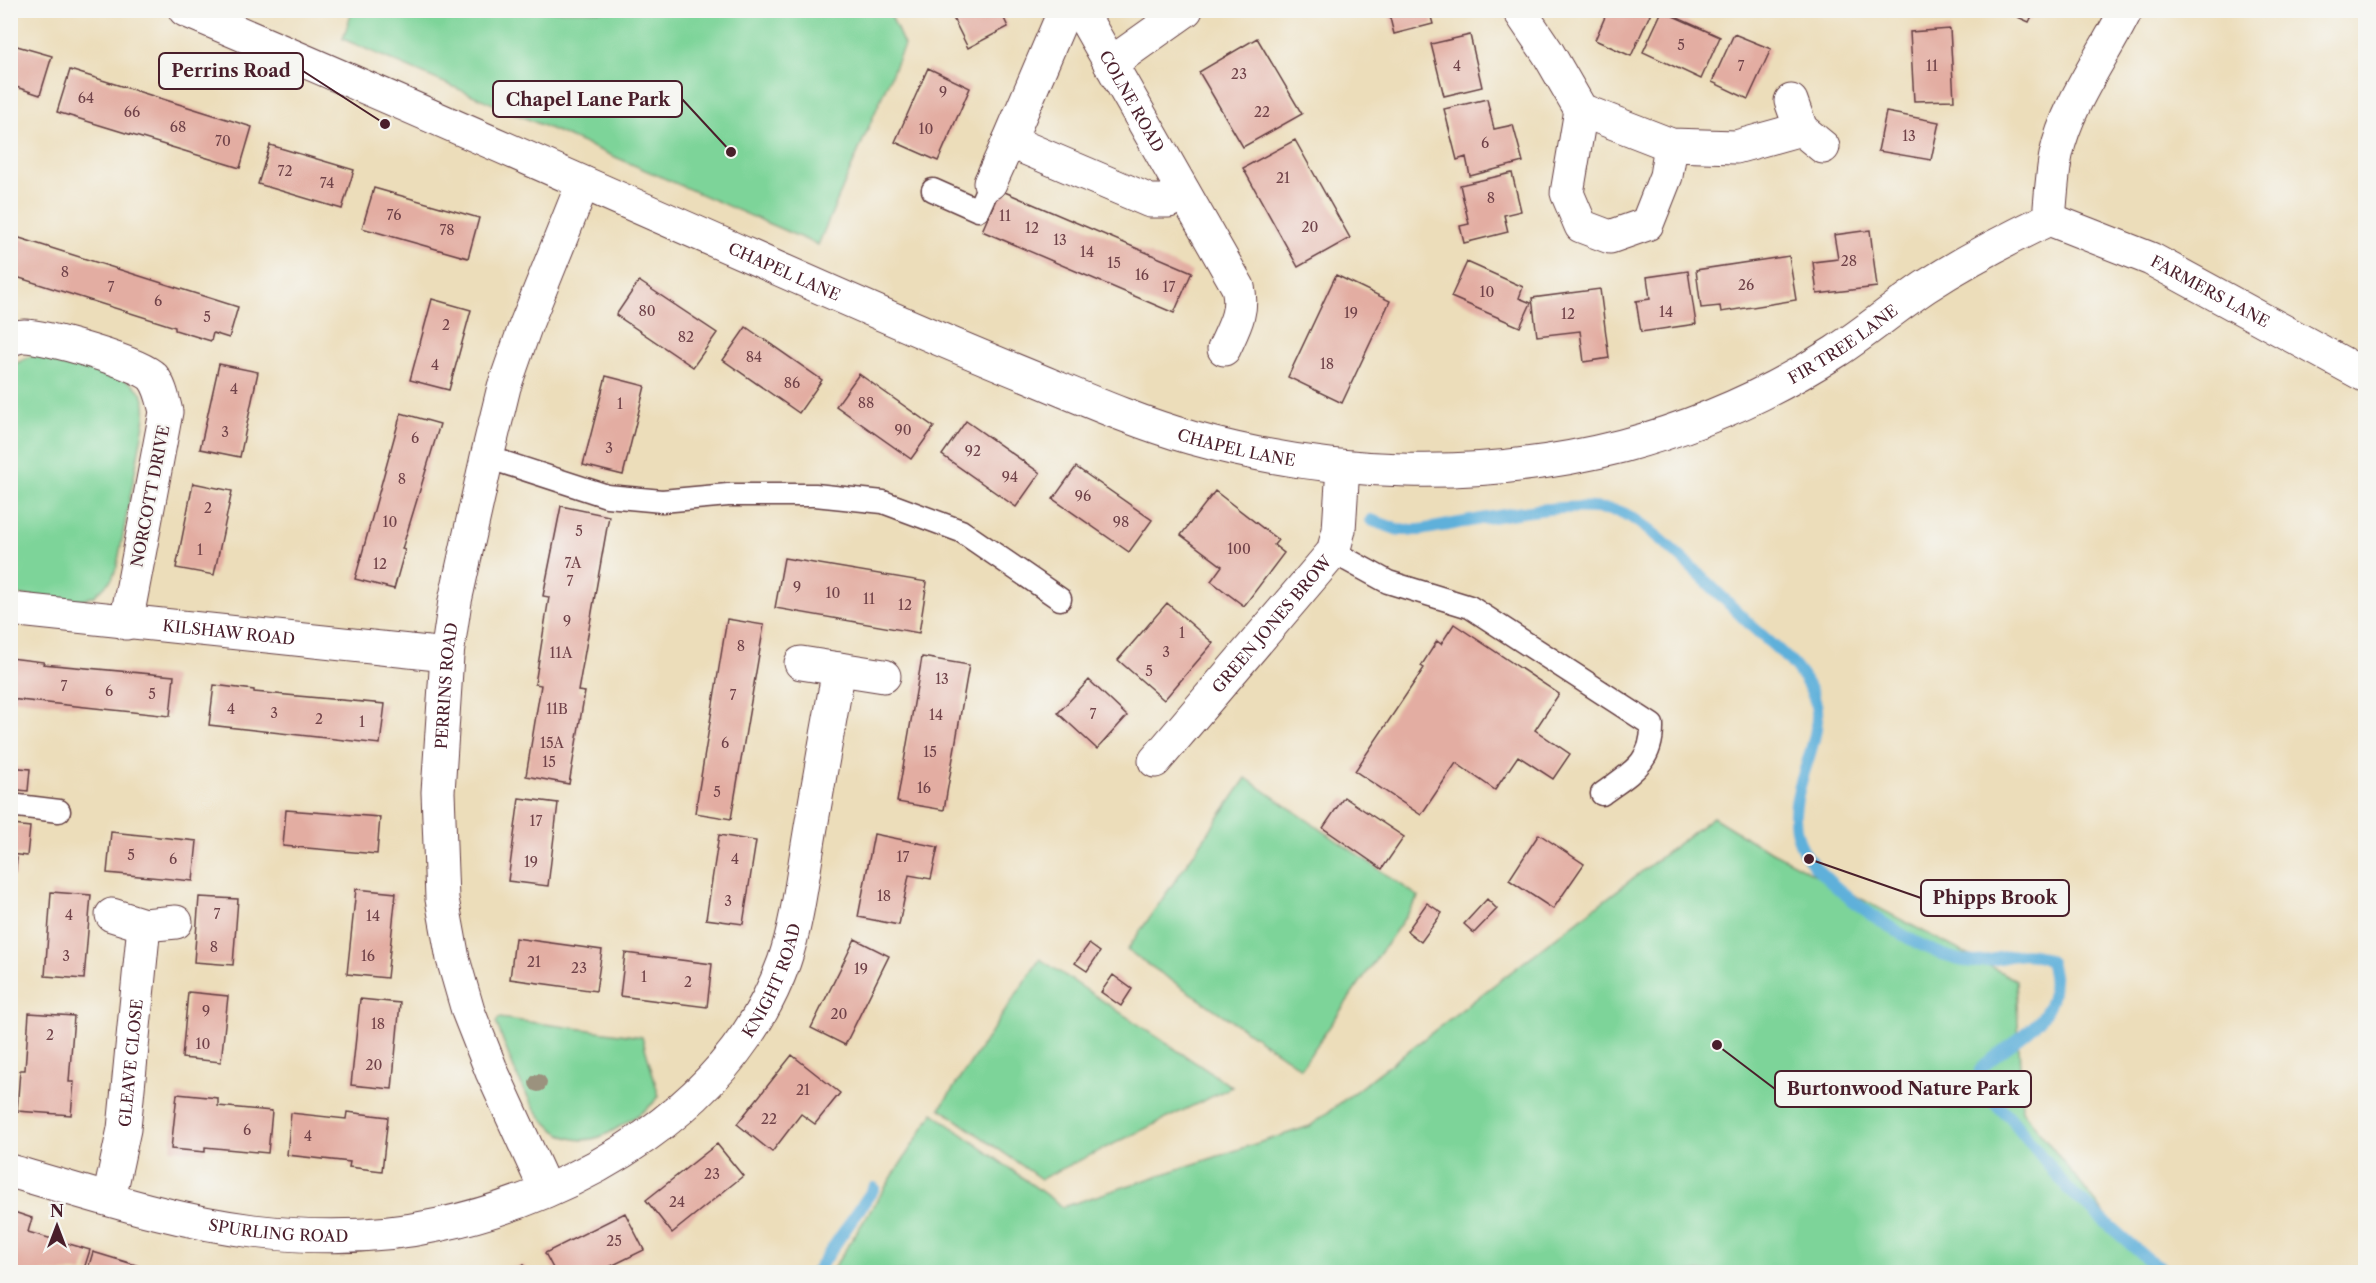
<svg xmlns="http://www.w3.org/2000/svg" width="2376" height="1283" font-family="'Libre Caslon Text',serif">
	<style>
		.green { fill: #7dd499; stroke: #647a62; stroke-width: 1.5 }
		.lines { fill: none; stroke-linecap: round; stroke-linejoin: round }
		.stream { stroke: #5fb0da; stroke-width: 12 }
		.building { fill: #e3ada2 }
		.service-casing { stroke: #623c40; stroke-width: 25 }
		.minor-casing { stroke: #623c40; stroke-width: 35 }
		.tertiary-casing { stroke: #623c40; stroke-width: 35 }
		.service { stroke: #fff; stroke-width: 22 }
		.minor { stroke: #fff; stroke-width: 33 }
		.tertiary { stroke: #fff; stroke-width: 33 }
		.tree { fill: #9b927e }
		.labels { text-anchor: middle; stroke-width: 4.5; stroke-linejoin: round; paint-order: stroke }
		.number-label { font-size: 14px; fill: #704249 }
		.street-label { font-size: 16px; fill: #4a1f2b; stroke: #f6f6f2 }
		.leader { fill: none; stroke: #4a1f2b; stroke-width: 2 }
		.callout-dot { fill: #4a1f2b; stroke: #f6f6f2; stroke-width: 2 }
		.callout { fill: #f6f6f2; stroke: #4a1f2b; stroke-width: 2 }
		.callout-label { font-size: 18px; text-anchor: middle; font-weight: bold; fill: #4a1f2b }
	</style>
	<rect width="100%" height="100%" fill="#f6f6f2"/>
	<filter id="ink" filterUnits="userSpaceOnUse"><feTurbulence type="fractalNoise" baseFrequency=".0167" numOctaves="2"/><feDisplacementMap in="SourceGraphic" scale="12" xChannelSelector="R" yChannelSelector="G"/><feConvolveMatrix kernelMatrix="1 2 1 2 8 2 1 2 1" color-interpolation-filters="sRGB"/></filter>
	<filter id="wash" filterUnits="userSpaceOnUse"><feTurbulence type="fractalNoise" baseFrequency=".008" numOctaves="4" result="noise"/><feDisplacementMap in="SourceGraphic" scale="24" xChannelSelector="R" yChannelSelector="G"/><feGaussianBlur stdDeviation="1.35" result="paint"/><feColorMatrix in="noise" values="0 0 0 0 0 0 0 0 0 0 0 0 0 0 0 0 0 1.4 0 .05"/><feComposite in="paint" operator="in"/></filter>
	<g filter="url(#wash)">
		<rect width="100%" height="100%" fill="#ecddba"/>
		<path class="green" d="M889,11L904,45L818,245L343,39L352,11Z
			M33,355C56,355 122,372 138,389C147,399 146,412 144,424L117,566L112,579L94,596L83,600L72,601L11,594V366Z
			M1246,778L1419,897L1301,1068L1127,950Z
			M1713,817L1755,843L2016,980L2022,1110L2151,1272H831L933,1113L1063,1207L1310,1126Z
			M1040,959L1232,1087L1041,1179L940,1108Z
			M499,1018L642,1037L659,1096C650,1109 633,1118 619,1127C546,1176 516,1074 496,1022Z"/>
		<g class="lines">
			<path class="stream" d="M1371,520L1399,530H1420C1479,521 1559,499 1617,511C1645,516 1730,606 1756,630C1770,643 1788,656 1799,672C1806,680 1816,699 1817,709C1820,761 1772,809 1809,859C1836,895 1930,962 1975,962C2001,961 2027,945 2050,962C2069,1022 2010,1038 1980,1070L1979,1083L1986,1096L2009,1116L2067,1188L2147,1259L2167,1272
				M816,1272L874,1188"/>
		</g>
		<g id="blocks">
			<path class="building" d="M949,10H1000L1008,27L968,48Z
				M1388,10H1429L1433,24L1394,34Z
				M1608,10H1652L1631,56L1595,40Z
				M2002,10H2035L2029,22Z
				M1662,11L1720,37L1701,79L1643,52Z
				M1950,29L1954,100L1914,101L1910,32Z
				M1734,34L1771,49L1748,99L1712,82Z
				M1470,35L1482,87L1444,96L1431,44Z
				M1257,38L1302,114L1243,147L1199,72Z
				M10,44L52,56L40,95L10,85Z
				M928,68L970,88L938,161L895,142Z
				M70,70L252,127L240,168L57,112Z
				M1487,99L1494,129L1513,125L1523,162L1470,176L1466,157L1457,160L1444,109Z
				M1886,112L1939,122L1931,160L1878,151Z
				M1295,140L1350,238L1298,267L1243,168Z
				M270,145L354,170L342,209L258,184Z
				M1512,173L1521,211L1504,215L1508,232L1464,243L1460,226L1469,224L1460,185Z
				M374,188L479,218L468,258L362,228Z
				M1000,190L1192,272L1174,313L982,231Z
				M1870,230L1877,287L1817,294L1813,262L1838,259L1834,235Z
				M10,235L238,307L229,338L213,333L211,341L175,330V327L10,275Z
				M1789,256L1796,300L1721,312L1720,306L1701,308L1696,270Z
				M1467,262L1523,287L1519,298L1531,303L1520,327L1451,297Z
				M1688,271L1696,324L1641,332L1636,301L1650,299L1647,277Z
				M1336,275L1390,301L1342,403L1288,377Z
				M639,281L717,333L693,367L616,315Z
				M1600,289L1609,358L1584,362L1580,331L1537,336L1532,298Z
				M432,299L471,310L449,390L410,380Z
				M746,327L822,380L799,413L723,360Z
				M219,364L258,372L240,457L200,449Z
				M859,374L934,427L911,459L836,406Z
				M606,376L645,386L623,475L583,465Z
				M401,413L440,424L402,549L405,550L394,589L355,579Z
				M966,421L1040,473L1016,507L942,455Z
				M1076,467L1152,520L1129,552L1053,499Z
				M193,483L232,491L214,575L176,568Z
				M1215,491L1278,540L1274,545L1284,553L1244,606L1211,581L1222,566L1181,535Z
				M561,506L609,516L578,691L585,692L569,784L526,776L541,685L535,684L549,597L543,596Z
				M784,558L927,582L919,633L775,608Z
				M1167,603L1213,643L1164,700L1118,660Z
				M727,619L764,625L731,819L695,813Z
				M1454,624L1559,694L1535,730L1570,754L1553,779L1518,756L1495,790L1456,763L1421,815L1355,771L1424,668L1421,666L1437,641L1441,644Z
				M922,657L969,665L944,810L897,802Z
				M10,658L44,662L43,664L174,676L170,716L10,699Z
				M1089,680L1127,716L1097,749L1058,713Z
				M214,685L254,690V692L385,704L380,744L209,725Z
				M10,767L30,769L28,791L10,789Z
				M1344,797L1404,837L1382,869L1323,828Z
				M519,798L558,803L548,886L508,881Z
				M286,810L380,817L377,854L283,846Z
				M13,825L30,827L27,856L10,854Z
				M111,832L197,841L193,881L107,873Z
				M874,834L938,847L931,879L909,875L899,925L858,917Z
				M1539,834L1584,864L1553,909L1509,880Z
				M719,835L756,841L743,924L706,919Z
				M10,858H17L15,876H10Z
				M356,889L396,893L387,978L347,974Z
				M51,892L91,895L84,979L45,976Z
				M199,897L238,899L233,965L194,962Z
				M1487,899L1497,909L1474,933L1464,924Z
				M1427,903L1442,913L1421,942L1407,931Z
				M515,938L602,950L596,991L510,979Z
				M855,939L889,956L845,1045L811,1028Z
				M1089,944L1100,952L1087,971L1075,963Z
				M625,953L712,964L707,1007L620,996Z
				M1113,975L1132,989L1121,1006L1101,992Z
				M188,992L228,996L221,1062L182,1058Z
				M360,999L400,1003L392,1089L351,1085Z
				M29,1013L74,1016L69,1082H74L71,1115L17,1111L20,1070H25Z
				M792,1055L840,1093L815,1124L801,1114L772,1152L737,1124Z
				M177,1094L218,1098V1106L272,1111L268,1153L205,1147V1152L171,1149Z
				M347,1112L388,1117L382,1171L349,1167L350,1162L287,1155L291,1113L346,1119Z
				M717,1144L743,1176L672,1233L646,1200Z
				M11,1211L32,1218L28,1232L90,1250L83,1272H10Z
				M625,1213L644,1250L599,1272H555L545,1253Z
				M93,1252L159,1272H87Z
				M524,1265L526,1272H495Z"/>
		</g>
	</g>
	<g filter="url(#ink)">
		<use href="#blocks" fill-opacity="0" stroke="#623c40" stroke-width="1.5"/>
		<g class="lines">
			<g class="service-casing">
				<path id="service" d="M933,190L978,210L990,183
					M487,457L607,496L662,501L728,495H815L883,502L961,531L1060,599
					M1333,552L1388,582L1470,607L1652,725C1653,763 1630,773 1602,794
					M10,805L59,811"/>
			</g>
			<g class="minor-casing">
				<g id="minor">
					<path d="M1065,10L1009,141L1150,201H1169L1184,193"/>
					<path id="s1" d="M1080,10L1238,287C1244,311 1234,327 1224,349"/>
					<path d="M1519,10L1548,53L1581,110L1671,145L1736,147L1801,129"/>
					<path d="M1110,64L1186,10"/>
					<path d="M1791,101L1801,129L1823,147"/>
					<path d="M1581,110L1567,193L1581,226L1610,237L1647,224L1666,176L1671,145"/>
					<path d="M990,183L1009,141"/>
					<path d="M10,339C15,338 20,336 24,336C45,336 140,363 153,377C161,387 163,400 166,412L126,623"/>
					<path id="s2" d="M10,609L447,655"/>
					<path d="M801,663L884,676"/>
					<path id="s3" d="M1155,761L1333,552L1339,530L1343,467"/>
					<path d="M112,915L144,925L176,922"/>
					<path id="s4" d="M10,1171C91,1194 171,1221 253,1231C313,1238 379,1238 438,1225C581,1195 732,1106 784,962C796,927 801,888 807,851C817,790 828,729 839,669"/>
					<path id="s5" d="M546,1190L492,1072L468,1011L453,959L442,899L438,792L447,655L455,601L487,457L504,387L525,327L583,183"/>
					<path id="s6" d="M109,1199L124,1129L144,925"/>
				</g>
			</g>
			<g class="tertiary-casing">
				<g id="tertiary">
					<path id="s7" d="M185,10C375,90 563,174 752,257C844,298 937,339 1031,377C1084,399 1136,422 1192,438C1332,477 1481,482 1622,446C1697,426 1770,394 1835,352C1866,332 1894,308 1925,287C1965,261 2007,239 2049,219"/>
					<path id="s8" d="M2049,219L2151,259L2366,376"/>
					<path d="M2049,219C2051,198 2052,175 2056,155C2067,104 2103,57 2126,10"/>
				</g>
			</g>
			<use href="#service" class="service"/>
			<use href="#minor" class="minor"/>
			<use href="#tertiary" class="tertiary"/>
		</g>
		<circle class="tree" cx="538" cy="1083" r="9"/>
	</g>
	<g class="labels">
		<g class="number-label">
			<text x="1681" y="50">5</text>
			<text x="1457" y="71">4</text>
			<text x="1741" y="71">7</text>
			<text x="1932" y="71">11</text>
			<text x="1239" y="79">23</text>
			<text x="943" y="97">9</text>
			<text x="86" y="103">64</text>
			<text x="132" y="117">66</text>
			<text x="1262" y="117">22</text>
			<text x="178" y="132">68</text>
			<text x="926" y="134">10</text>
			<text x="1909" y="141">13</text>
			<text x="223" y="146">70</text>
			<text x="1485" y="148">6</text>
			<text x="285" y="176">72</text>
			<text x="1283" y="183">21</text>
			<text x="327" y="188">74</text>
			<text x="1491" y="203">8</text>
			<text x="394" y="220">76</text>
			<text x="1005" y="221">11</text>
			<text x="1310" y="232">20</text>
			<text x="1032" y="233">12</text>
			<text x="447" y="235">78</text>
			<text x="1060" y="245">13</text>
			<text x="1087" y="257">14</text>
			<text x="1849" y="266">28</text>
			<text x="1114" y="268">15</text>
			<text x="65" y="277">8</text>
			<text x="1142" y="280">16</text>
			<text x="1746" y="290">26</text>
			<text x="111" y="292">7</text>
			<text x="1169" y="292">17</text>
			<text x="1487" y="297">10</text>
			<text x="158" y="306">6</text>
			<text x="647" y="316">80</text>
			<text x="1666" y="317">14</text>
			<text x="1351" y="318">19</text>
			<text x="1568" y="319">12</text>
			<text x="207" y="322">5</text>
			<text x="446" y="330">2</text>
			<text x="686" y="342">82</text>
			<text x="754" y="362">84</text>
			<text x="1327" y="369">18</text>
			<text x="435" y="370">4</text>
			<text x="792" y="388">86</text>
			<text x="234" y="394">4</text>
			<text x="866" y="408">88</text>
			<text x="620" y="409">1</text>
			<text x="903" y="435">90</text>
			<text x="225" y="437">3</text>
			<text x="415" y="443">6</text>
			<text x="609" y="453">3</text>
			<text x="973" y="456">92</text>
			<text x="1010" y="482">94</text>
			<text x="402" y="484">8</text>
			<text x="1083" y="501">96</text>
			<text x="208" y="513">2</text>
			<text x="390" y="527">10</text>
			<text x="1121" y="527">98</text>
			<text x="579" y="536">5</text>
			<text x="1239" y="554">100</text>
			<text x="200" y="555">1</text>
			<text x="573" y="568">7A</text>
			<text x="380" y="569">12</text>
			<text x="570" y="586">7</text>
			<text x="797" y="592">9</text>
			<text x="833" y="598">10</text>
			<text x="869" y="604">11</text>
			<text x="905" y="610">12</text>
			<text x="567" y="626">9</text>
			<text x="1182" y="638">1</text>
			<text x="741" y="651">8</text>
			<text x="1166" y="657">3</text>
			<text x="561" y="658">11A</text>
			<text x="1149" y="676">5</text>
			<text x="942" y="684">13</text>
			<text x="64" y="691">7</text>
			<text x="109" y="696">6</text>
			<text x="152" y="699">5</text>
			<text x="733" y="700">7</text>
			<text x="231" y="714">4</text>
			<text x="557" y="714">11B</text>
			<text x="274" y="718">3</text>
			<text x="1093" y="719">7</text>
			<text x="936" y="720">14</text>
			<text x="319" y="724">2</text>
			<text x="362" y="727">1</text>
			<text x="552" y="748">15A</text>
			<text x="725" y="748">6</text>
			<text x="930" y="757">15</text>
			<text x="549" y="767">15</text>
			<text x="924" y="793">16</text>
			<text x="717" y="797">5</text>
			<text x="536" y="826">17</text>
			<text x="131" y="860">5</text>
			<text x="903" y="862">17</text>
			<text x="173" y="864">6</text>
			<text x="735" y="864">4</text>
			<text x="531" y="867">19</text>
			<text x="884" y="901">18</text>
			<text x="728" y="906">3</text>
			<text x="217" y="919">7</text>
			<text x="69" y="920">4</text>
			<text x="373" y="921">14</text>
			<text x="214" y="952">8</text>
			<text x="66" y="961">3</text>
			<text x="368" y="961">16</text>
			<text x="534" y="967">21</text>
			<text x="579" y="973">23</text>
			<text x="861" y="974">19</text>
			<text x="644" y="982">1</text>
			<text x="688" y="987">2</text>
			<text x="206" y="1016">9</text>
			<text x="839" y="1019">20</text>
			<text x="378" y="1029">18</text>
			<text x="50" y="1040">2</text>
			<text x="203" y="1049">10</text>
			<text x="374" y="1070">20</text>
			<text x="803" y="1095">21</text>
			<text x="769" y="1124">22</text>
			<text x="247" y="1135">6</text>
			<text x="308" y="1141">4</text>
			<text x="712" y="1179">23</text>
			<text x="677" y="1207">24</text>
			<text x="614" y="1246">25</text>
		</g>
		<g class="street-label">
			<text dy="6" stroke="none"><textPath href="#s1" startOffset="105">COLNE ROAD</textPath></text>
			<text dy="6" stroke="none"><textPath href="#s7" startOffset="654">CHAPEL LANE</textPath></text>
			<text dy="6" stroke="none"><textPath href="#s8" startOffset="177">FARMERS LANE</textPath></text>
			<text dy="6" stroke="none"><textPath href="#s7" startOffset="1774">FIR TREE LANE</textPath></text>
			<text dy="6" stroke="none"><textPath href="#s7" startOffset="1140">CHAPEL LANE</textPath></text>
			<text transform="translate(150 496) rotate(-79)" y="6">NORCOTT DRIVE</text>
			<text dy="6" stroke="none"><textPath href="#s3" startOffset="180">GREEN JONES BROW</textPath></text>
			<text dy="6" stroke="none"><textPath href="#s2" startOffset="220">KILSHAW ROAD</textPath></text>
			<text dy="6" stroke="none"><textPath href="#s5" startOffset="524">PERRINS ROAD</textPath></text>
			<text dy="6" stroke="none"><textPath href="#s4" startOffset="868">KNIGHT ROAD</textPath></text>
			<text dy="6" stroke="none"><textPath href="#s6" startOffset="138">GLEAVE CLOSE</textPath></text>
			<text dy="6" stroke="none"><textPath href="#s4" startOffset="276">SPURLING ROAD</textPath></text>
		</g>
	</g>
	<path class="leader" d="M385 124L303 71M731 152L682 99M1809 859L1921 898M1717 1045L1775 1089"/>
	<g class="callout-dot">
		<circle cx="385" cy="124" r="6"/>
		<circle cx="731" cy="152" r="6"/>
		<circle cx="1809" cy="859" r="6"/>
		<circle cx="1717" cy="1045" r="6"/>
	</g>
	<g class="callout">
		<rect x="159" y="53" width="144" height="36" rx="6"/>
		<rect x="493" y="81" width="189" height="36" rx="6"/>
		<rect x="1921" y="880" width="148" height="36" rx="6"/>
		<rect x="1775" y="1071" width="256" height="36" rx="6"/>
	</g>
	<g class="callout-label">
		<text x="231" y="77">Perrins Road</text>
		<text x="588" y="106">Chapel Lane Park</text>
		<text x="1995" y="904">Phipps Brook</text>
		<text x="1903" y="1095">Burtonwood Nature Park</text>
	</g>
	<rect width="2376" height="1283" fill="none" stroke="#f6f6f2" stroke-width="36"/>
	<g transform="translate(57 1226)" stroke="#f6f6f2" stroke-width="4.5" paint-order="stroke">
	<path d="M0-4.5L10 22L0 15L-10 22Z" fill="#4a1f2b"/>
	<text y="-9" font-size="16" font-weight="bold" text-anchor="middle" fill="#4a1f2b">N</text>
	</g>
</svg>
